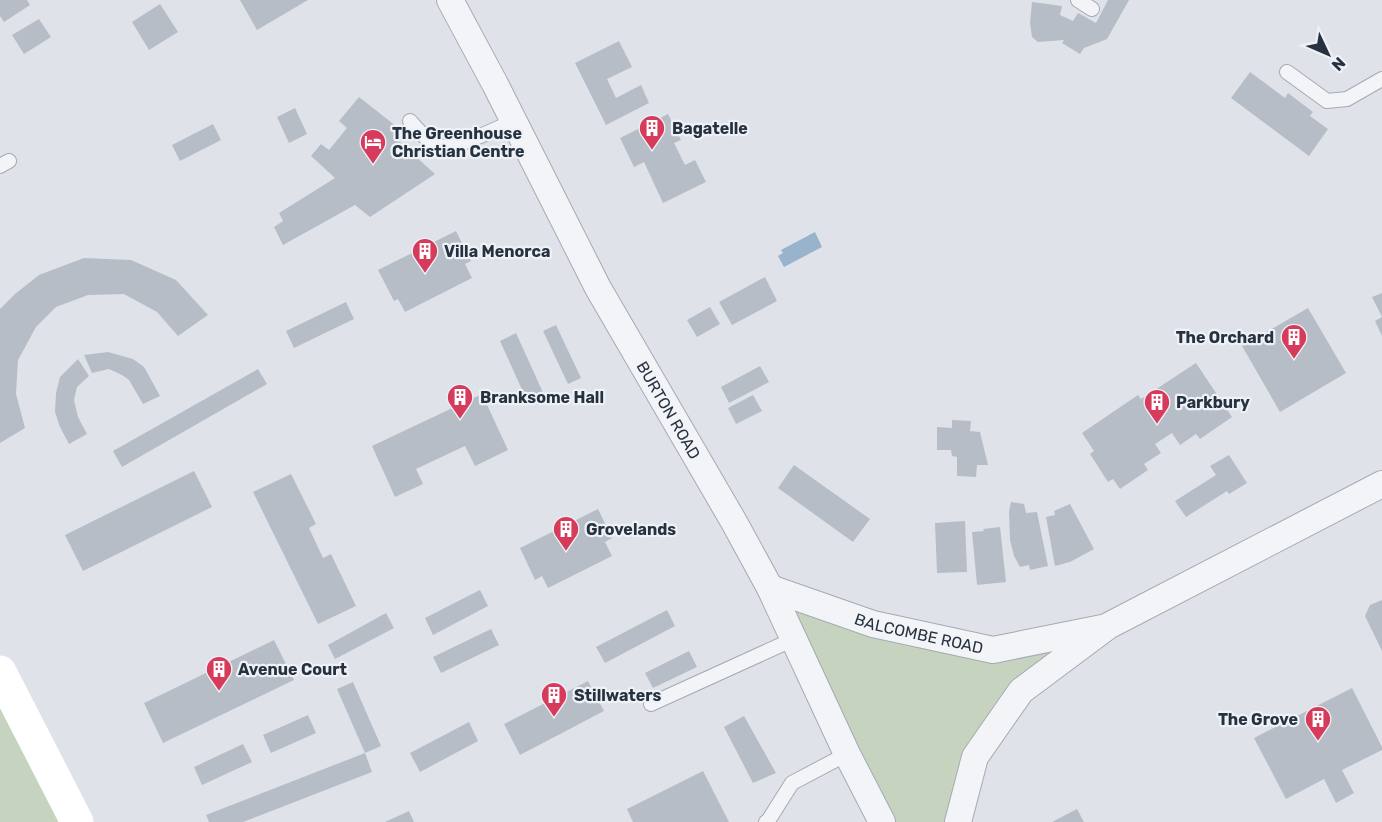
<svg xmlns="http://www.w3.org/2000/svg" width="1382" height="822" font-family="Rubik,sans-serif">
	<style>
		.green { fill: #c6d4bf }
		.water { fill: #97b4cc }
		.building { fill: #b6bdc6 }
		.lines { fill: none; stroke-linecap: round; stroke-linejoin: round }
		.lane-casing { stroke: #a4aab3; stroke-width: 16 }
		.street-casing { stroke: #a4aab3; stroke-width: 28 }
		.lane { stroke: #f2f4f7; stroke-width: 14 }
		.street { stroke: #f2f4f7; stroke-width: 26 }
		.secondary { stroke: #fff; stroke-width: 33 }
		.labels { text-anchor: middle; stroke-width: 4.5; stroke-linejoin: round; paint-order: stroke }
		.poi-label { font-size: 16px; font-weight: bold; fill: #273241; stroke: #eef2f7; text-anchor: start }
		.street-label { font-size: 16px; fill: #273241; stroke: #eef2f7 }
	</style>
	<rect width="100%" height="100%" fill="#dfe3e9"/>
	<path class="green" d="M770,588L993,650L1102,631L1021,691L975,757L958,822H882Z
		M0,672L77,822H0Z"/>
	<path class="water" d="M815,232L822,247L784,267L778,256L783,253L781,250Z"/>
	<path class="building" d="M0,0H27L30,5L4,22L0,16Z
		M240,0H308L257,30Z
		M1108,0H1129L1107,39L1084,48L1080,54L1062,43L1064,40L1038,42L1032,37L1030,23L1032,2L1062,6L1060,15L1073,21L1078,13L1096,23Z
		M160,4L178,32L149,50L132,22Z
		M39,19L51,37L24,54L12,35Z
		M619,41L632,67L607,79L616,98L641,85L649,103L606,125L575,63Z
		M1250,72L1285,98L1288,93L1313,112L1310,116L1328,129L1309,156L1231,98Z
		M359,97L401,130L395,138L435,174L370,217L355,205L283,245L274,227L283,221L279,213L335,178L311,156L321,144L329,150L347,128L339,121Z
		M295,108L307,134L289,143L277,117Z
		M668,114L681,140L674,143L685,165L695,160L706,182L663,203L644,162L634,167L620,138Z
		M213,124L221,140L180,161L172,145Z
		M456,231L471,261L465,264L472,278L405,312L398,299L394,301L378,270Z
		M84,258L131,260L176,280L208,315L178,336L157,312L124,294L88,295L56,307L36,327L18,360L16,394L25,428L0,443V309L15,294L39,275Z
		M765,277L777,301L732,325L719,302Z
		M1382,293V336L1375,321L1382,317L1372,297Z
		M346,302L354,319L294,348L286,331Z
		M710,307L720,324L697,337L687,320Z
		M1308,308L1346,373L1280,412L1242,346Z
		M556,325L581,378L568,384L543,331Z
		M516,333L545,397L529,405L500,341Z
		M108,352L133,359L144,367L160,396L143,404L129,380L122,375L109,369L92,373L84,355Z
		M78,359L89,376L77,387L74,400L78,417L87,434L69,444L60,427L55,412L56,393L60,377Z
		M1196,363L1232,417L1200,439L1196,434L1180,445L1172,433L1155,444L1161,453L1144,464L1148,470L1120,489L1113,479L1108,482L1090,454L1094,451L1082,433L1138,395L1141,399Z
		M760,366L769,382L729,403L721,387Z
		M258,369L267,384L122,467L113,451Z
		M482,394L508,450L475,466L465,446L416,469L423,484L395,497L372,446Z
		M753,395L762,411L736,424L728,408Z
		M952,420L971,421L970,431L980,432L988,465H977L976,477L957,476V457L952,456L951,450H937V427L952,428Z
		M1229,455L1247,483L1229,494L1227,491L1186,517L1175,501L1216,475L1210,466Z
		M794,465L870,519L853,542L778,488Z
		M194,471L212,507L83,571L65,535Z
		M291,474L316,524L309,528L323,558L331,554L356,606L318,624L253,492Z
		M1011,502L1024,504L1026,513L1037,512L1048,566L1030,570L1029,565L1020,567L1014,556L1010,540L1009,512Z
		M1070,504L1094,549L1070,562L1055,566L1046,517L1055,515L1054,511Z
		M598,509L612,538L605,542L612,556L548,588L542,576L535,580L520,548Z
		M965,521L967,572L937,573L935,523Z
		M1000,527L1006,582L977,585L972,532L984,531L983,529Z
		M480,590L488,606L433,635L425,618Z
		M1382,600V651L1365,616L1370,605Z
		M667,610L675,626L605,663L596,647Z
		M386,613L394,628L335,659L328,645Z
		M491,629L499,645L441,673L433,657Z
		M274,640L294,680L163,743L144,703Z
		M689,651L697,667L653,688L645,673Z
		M588,681L604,711L520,755L504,724Z
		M353,682L381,746L365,753L337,689Z
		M1352,688L1382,747V750L1342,770L1354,793L1336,803L1324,779L1286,799L1254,738Z
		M308,715L316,733L271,753L263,735Z
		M744,716L776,773L753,783L724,727Z
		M469,722L478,741L420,772L410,753Z
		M243,744L252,762L202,785L194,767Z
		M365,753L372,772L243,822H209L206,815Z
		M703,771L729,822H633L627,809Z
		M1077,809L1084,822H1052Z
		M409,811L414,822H385Z"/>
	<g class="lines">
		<g class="lane-casing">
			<path id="lane" d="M1078,0L1092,9
				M1287,72L1327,101L1347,99L1382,79
				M410,121C418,130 427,141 438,146C454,151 497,128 514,121
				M0,166L9,161
				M651,704L794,639
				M766,822L768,821L792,783L847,754"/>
		</g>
		<g class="street-casing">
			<g id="street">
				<path id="s1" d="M450,0L495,84L598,288L734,522L770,588L847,754L882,822"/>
				<path id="s2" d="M770,588L873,624L993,650L1102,628"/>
				<path d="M958,822L975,757L1021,691L1108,626L1382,484"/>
			</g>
		</g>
		<use href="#lane" class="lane"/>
		<use href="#street" class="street"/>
		<path class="secondary" d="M0,672L77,822"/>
	</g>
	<defs>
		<g id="building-pin" transform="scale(1.35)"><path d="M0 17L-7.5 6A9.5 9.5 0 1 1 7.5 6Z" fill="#d73b5c" stroke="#eef2f7"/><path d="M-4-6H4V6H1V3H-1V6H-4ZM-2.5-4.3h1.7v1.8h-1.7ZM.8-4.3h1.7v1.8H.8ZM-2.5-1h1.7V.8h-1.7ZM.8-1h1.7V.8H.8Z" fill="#fff"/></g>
		<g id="hotel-pin" transform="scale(1.35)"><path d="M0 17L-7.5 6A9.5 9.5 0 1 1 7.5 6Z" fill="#d73b5c" stroke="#eef2f7"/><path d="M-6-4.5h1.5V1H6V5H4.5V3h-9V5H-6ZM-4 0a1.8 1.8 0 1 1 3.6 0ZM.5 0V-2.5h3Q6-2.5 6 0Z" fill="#fff"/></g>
	</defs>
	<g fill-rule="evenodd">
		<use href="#building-pin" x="652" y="128"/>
		<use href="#hotel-pin" x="373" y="142"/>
		<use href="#building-pin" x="425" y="251"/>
		<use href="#building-pin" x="1294" y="337"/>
		<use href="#building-pin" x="460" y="397"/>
		<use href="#building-pin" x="1157" y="402"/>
		<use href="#building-pin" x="566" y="529"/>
		<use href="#building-pin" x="219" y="669"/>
		<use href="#building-pin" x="554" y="695"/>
		<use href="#building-pin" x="1318" y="719"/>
	</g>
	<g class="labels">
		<g class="poi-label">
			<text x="672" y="134">Bagatelle</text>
			<text x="392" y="139">The Greenhouse<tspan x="392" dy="18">Christian Centre</tspan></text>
			<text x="444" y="257">Villa Menorca</text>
			<text x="1274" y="343" text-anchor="end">The Orchard</text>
			<text x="480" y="403">Branksome Hall</text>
			<text x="1176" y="408">Parkbury</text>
			<text x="586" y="535">Grovelands</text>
			<text x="238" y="675">Avenue Court</text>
			<text x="574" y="701">Stillwaters</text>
			<text x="1298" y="725" text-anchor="end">The Grove</text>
		</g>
		<g class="street-label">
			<text dy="6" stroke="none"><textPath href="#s1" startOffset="465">BURTON ROAD</textPath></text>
			<text dy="6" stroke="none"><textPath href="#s2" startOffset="156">BALCOMBE ROAD</textPath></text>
		</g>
	</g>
	<g transform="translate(1328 54) rotate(134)" stroke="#eef2f7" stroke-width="4.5" paint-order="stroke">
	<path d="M0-4.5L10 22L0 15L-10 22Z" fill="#273241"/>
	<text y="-9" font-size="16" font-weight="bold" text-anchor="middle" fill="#273241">N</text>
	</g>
</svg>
